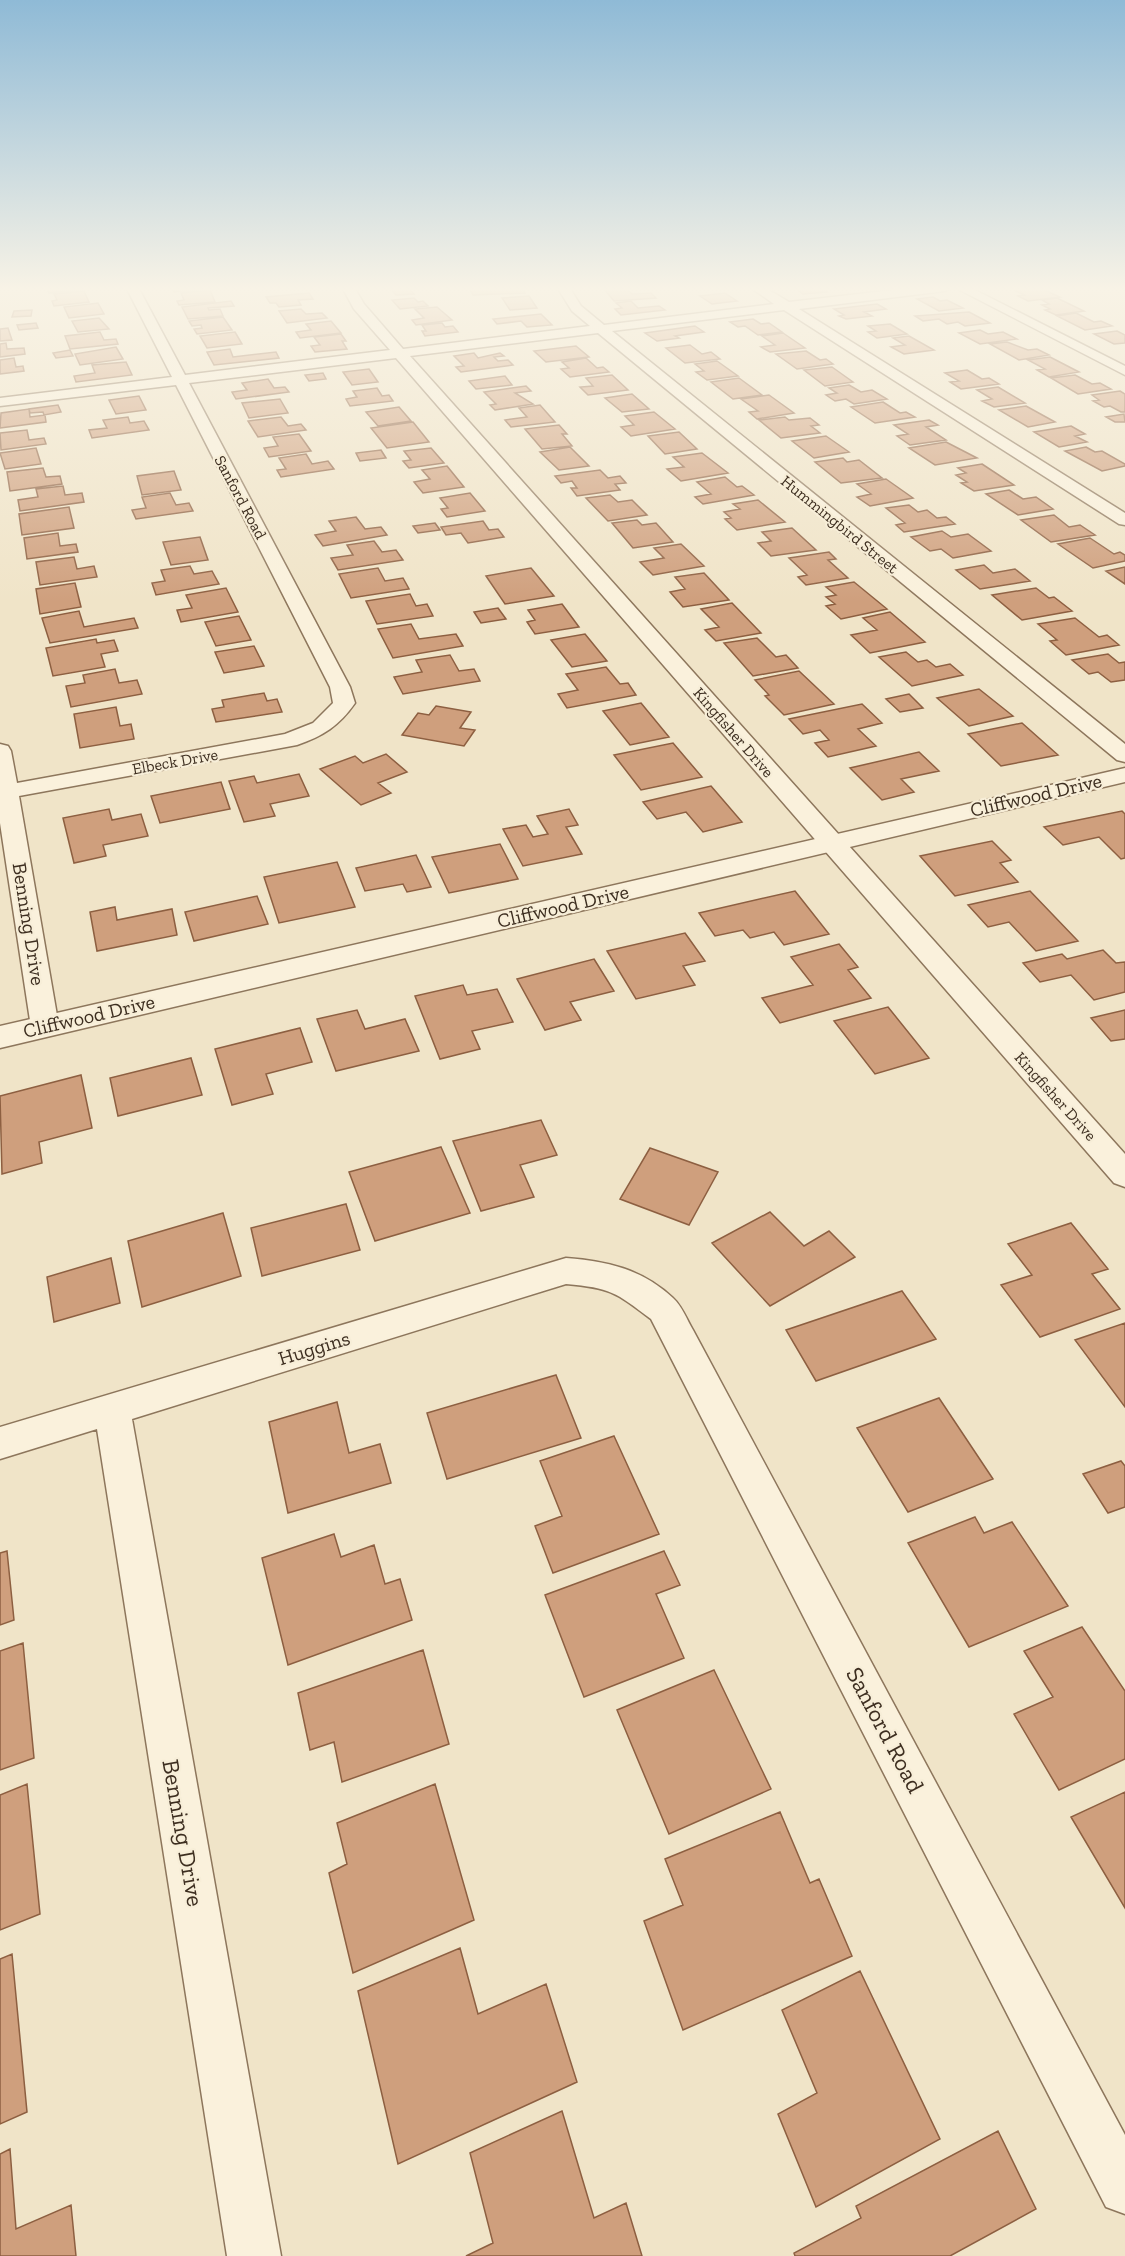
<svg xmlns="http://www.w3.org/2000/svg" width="1125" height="2256" font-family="'Zilla Slab',serif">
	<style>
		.building { fill: #cf9f7d; stroke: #8d5f41; stroke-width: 1.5 }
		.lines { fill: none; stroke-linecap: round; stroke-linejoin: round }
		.minor-casing { stroke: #8d765c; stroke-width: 3 }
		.tertiary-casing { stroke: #8d765c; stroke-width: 3 }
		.minor { fill: #faf1dc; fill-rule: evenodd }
		.tertiary { fill: #faf1dc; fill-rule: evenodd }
		.labels { text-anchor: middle; stroke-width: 4.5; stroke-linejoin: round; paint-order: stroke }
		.far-street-label { font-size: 16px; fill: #3d2e20; stroke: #f7eed8 }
		.street-label { font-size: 20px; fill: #3d2e20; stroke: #f7eed8 }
		.near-street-label { font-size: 24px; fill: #3d2e20; stroke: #f7eed8 }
	</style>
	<rect width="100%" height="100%" fill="#f0e4c8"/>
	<path class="building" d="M52,287H91L92,288L49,293L47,289Z
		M172,287H207L208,288L174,292Z
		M389,287H413H408L414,294L396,295Z
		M469,287H522L525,293L473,295Z
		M794,287H820L827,292L803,294Z
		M1031,287L1042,289L1060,297L1028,301L1018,296L1024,295L1010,288Z
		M626,288L632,294L651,293L656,298L614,301L604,289Z
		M210,290L215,302L179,305L177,301L184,300L181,293Z
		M84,291L89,302L54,306L52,301L57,300L54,294Z
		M309,293L313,299L298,300L301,305L279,307L276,303H270L266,297Z
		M725,293L737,301L712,304L700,296Z
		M529,296L537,308L510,310L502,298Z
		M933,297L940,301L947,300L963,308L939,311L917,299Z
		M414,298L418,302L423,301L428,306L400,309L392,300Z
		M1057,298L1084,311L1056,315L1045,310L1050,309L1042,305L1049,304L1042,300Z
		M231,301L234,306L208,308L209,310L220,309L223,316L188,319L182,307Z
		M631,301L638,308L659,306L665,310L621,315L615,309L622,308L616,303Z
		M98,303L104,314L69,318L64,307Z
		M877,304L886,309L864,312L872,316L846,319L839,316L844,315L834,309Z
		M437,307L452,320L416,325L412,320L424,318L415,309Z
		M301,309L306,314L322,313L327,318L287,323L279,311Z
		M32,310L31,316L12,317L14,311Z
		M969,312L990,323L965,326L958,322L947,324L939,319L923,321L915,316Z
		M1076,313L1094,322L1101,321L1112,326L1085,330L1057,316Z
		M541,314L552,325L527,327L521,321L497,324L493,319Z
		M223,317L232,330L197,334L194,329L202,328L201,325L192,326L189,321Z
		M99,318L109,329L78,332L72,321Z
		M753,319L761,324L769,323L782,332L758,335L745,326L738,327L730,322Z
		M331,321L341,333L300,338L296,332L311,330L306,324Z
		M36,323L38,328L19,330L17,325Z
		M442,323L445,327L453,326L458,332L425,336L422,331H426L422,325Z
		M890,324L907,334L877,338L868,332L876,331L868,326Z
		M695,326L704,332L675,336L679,338L657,341L645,333Z
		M8,328L12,340L0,341V329Z
		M980,330L988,334L1003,332L1017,339L980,344L959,333Z
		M1117,331L1125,335V343L1114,344L1094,334Z
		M100,332L104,340L116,339L118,344L70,349L65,336Z
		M235,332L242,344L207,348L200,336Z
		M783,333L805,348L770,352L761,347L775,345L762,336Z
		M341,334L346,341H342L347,349L315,352L311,346L320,345L314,337Z
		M909,336L934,350L904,354L891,347L905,345L893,338Z
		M1007,342L1028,350L1037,349L1049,355L1019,360L990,344Z
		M6,343L7,349L24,348L25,354L0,357V344Z
		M690,345L702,354L711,352L720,359L685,363L666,348Z
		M576,346L589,357L546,362L534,351Z
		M116,347L123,359L80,365L75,354Z
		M230,349L233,357L276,352L279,358L214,365L207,352Z
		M70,350L73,356L56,358L53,353Z
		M806,351L820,360L826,359L833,364L797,369L776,354Z
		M474,353L478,358L500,353L504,356L494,357L498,361L508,360L513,365L461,372L456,367L464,366L454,356Z
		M1050,357L1079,372L1049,377L1037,370L1045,369L1028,360Z
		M14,358L16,367L23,366L24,371L0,374V360Z
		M586,358L597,368L603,367L609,372L570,377L561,369L569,368L562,362Z
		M717,361L738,376L707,380L696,372L704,371L695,364Z
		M126,362L132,375L76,382L74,376L95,373L92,365Z
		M832,367L853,382L825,386L804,370Z
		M369,369L378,382L352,385L343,372Z
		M967,370L982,379L989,378L999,384L961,389L950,382L959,381L945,373Z
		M323,373L326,379L309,381L305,375Z
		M612,375L628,390L588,395L580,387L593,386L586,378Z
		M1075,375L1092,384L1100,383L1111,389L1078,394L1051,378Z
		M505,376L512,385L476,389L469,381Z
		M739,378L762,395L733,399L711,382Z
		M268,379L274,388L285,387L289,392L236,399L232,392L247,390L242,383Z
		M849,385L861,392L872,390L887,399L854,404L846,399L835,401L826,395L837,393L829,388Z
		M526,386L531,391L515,393L533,404L495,410L490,405L496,404L484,392Z
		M998,387L1025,403L994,407L982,401L992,399L977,390Z
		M377,388L382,396L389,395L393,401L350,406L346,399L357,397L353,391Z
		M1120,391L1125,394V412H1121L1110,406L1104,407L1093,401L1099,400L1092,395Z
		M632,394L649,409L622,412L605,398Z
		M769,395L794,413L757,419L749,412L758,411L741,399Z
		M139,396L146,410L116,414L109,400Z
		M280,399L288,413L249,418L242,403Z
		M883,402L900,413L906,412L915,417L875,423L851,407Z
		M58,405L61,412L44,415L43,412L30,413L29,409Z
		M540,405L555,422L511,427L505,420L527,417L519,408Z
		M1026,406L1055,422L1028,427L999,410Z
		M399,407L411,421L378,426L366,412Z
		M29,409L30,417L45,415L46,422L0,428L1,413Z
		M654,412L675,429L631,436L621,427L634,425L625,416Z
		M1124,414L1125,422H1115L1106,417Z
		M128,417L130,423L144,421L149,430L92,438L89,430L107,428L103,420Z
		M281,417L288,426L301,424L306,430L258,437L248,421Z
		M785,417L789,420L810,418L819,425L811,426L820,433L781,438L759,420Z
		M929,420L938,425L926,427L946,440L910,445L897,436L908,434L894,425Z
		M413,422L429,442L387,448L371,428Z
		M559,425L567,434H562L572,446L542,449L525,429Z
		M1071,426L1085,434L1075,436L1087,442L1059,447L1034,432Z
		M27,430L29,440L44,438L46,444L1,450L0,433Z
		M679,432L697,449L665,454L648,436Z
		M299,434L311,451L269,457L264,448L278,446L273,437Z
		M826,436L849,452L814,458L792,441Z
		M946,442L977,458L935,465L909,448Z
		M570,447L589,466L559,470L540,452Z
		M1086,447L1095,452L1102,451L1125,464V466L1102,471L1065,451Z
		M36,448L41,464L5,469L0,453Z
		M431,448L444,463L409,468L403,461L411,460L404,451Z
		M381,450L386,458L360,461L356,453Z
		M702,453L728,473L681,481L667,469L684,467L673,457Z
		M306,454L312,464L328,461L334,469L281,477L277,470L286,469L279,458Z
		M843,458L847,462L859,460L882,478L841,483L815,462Z
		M982,464L1014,485L974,491L961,483L967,482L956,475L966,473L958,468Z
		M447,466L464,487L423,493L414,482L430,479L422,470Z
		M43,468L46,477L60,476L62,484L10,491L7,472Z
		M600,470L608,478L620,476L626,483L615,484L620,490L577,496L571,488H577L572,481L561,483L555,476Z
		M174,471L181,490L142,495L137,476Z
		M725,477L737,487L742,486L754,495L703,504L695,497L711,494L697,482Z
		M886,479L913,498L870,506L857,497L871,494L857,484Z
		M63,486L65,495L82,493L84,502L20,511L18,500L38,497L36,489Z
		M1009,490L1023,499L1036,497L1053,509L1018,515L986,494Z
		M170,493L176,505L189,503L193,511L136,519L132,510L146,508L142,497Z
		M470,493L485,511L447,517L441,509L448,508L440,498Z
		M610,495L618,502L632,500L647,515L608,521L586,498Z
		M758,500L785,522L737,530L725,519L731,518L724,512L740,509L733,504Z
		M909,505L918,512L927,510L937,518L946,517L955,524L904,532L896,525L905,523L886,508Z
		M69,507L74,528L22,535L19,514Z
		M1054,515L1069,527L1080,525L1095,535L1051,542L1021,520Z
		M356,517L365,529L381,527L387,535L323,546L315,535L336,531L329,521Z
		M637,520L642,525L656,523L673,542L633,548L612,523Z
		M483,521L489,530L498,529L504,537L468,543L461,533L446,535L441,527Z
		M435,523L440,530L418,533L413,526Z
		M792,528L816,550L771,556L758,543L771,541L762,532Z
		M942,531L951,537L968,534L991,551L953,558L941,549L930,551L911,537Z
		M58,533L60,546L76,544L78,552L27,559L24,538Z
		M200,537L208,560L171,565L163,542Z
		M1090,538L1114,554L1120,552L1125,555V561L1093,568L1058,544Z
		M374,541L382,552L396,550L403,560L338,570L331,558L353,555L347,545Z
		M681,544L704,566L653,575L640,562L664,558L654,548Z
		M829,552L836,559L828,560L848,578L806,585L798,577L807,575L789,558Z
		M74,557L77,569L94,566L97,577L40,585L36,562Z
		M984,565L993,573L1015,569L1030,581L980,589L956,570Z
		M190,566L194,574L212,571L219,584L156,595L152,583L165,581L161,570Z
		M1125,567V584L1106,571Z
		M378,568L385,581L403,578L409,589L351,598L339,574Z
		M531,568L554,596L505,604L486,576Z
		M704,573L729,600L683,607L670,592L685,589L675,577Z
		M854,582L887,609L841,619L826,606L835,604L826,597L836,595L826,587Z
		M75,583L81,607L40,614L36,589Z
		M226,588L238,612L181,622L177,610L192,608L186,595Z
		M1036,588L1049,598L1054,597L1072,611L1022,620L992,595Z
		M410,594L416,606L427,604L433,616L377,624L366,601Z
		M732,603L761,633L716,641L705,630L719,627L701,609Z
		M562,604L579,627L535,634L527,622L535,620L528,610Z
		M498,608L506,619L481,623L474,612Z
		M79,611L84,627L134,618L138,628L50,643L42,618Z
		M890,612L925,642L870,653L851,635L877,630L863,618Z
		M239,616L251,640L216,646L205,622Z
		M1075,618L1099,637L1107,635L1119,645L1066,655L1050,641L1057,640L1038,624Z
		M411,624L419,639L456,634L463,646L393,658L378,629Z
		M585,634L607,661L572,667L551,640Z
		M757,638L776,657L786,655L798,668L753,676L724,643Z
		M96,639L97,643L114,640L118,651L101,654L105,667L53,676L46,648Z
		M254,646L264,666L224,673L215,652Z
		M906,652L918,662L927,660L936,667L950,664L963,675L912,686L879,657Z
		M1108,654L1119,663L1125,662V680L1111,682L1098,672L1089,674L1072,660Z
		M450,655L459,671L474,669L480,681L403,694L394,677L422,672L416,660Z
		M606,667L620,684L628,683L636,695L567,708L558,694L578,690L566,674Z
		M115,669L119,683L137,680L142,694L71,707L66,686L85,683L83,675Z
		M799,671L834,704L784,715L765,696L769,695L755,680Z
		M979,689L1013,716L969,726L937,698Z
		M264,693L267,701L277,699L282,712L216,722L212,709L224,707L222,700Z
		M909,694L923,708L900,712L886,699Z
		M641,703L669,737L630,745L603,711Z
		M862,704L882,723L858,729L876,746L828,757L815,743L829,740L820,730L803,734L789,719Z
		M436,706L471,712L460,728L475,730L464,746L402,735L418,713L429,715Z
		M116,707L120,726L131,724L134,739L80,748L74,714Z
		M1022,723L1058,755L1001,766L968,734Z
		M673,743L702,777L641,790L614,755Z
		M919,752L939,771L901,779L914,792L882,800L850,768Z
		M386,754L407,772L378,783L391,793L361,805L320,769L355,756L363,763Z
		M299,774L309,796L270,804L275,816L244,822L229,781L254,776L257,783Z
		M221,782L230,809L160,823L151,796Z
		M711,786L742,822L703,832L686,812L657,819L643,802Z
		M109,809L112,820L141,814L148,836L103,845L106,856L74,863L63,818Z
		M569,809L578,825L566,827L582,854L523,866L503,829L526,825L533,837L548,834L537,816Z
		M1122,811L1125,814V858L1121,859L1099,837L1063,845L1044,827Z
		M992,841L1011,860L1000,863L1018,882L955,896L920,856Z
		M500,844L518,879L449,893L432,857Z
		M416,855L431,887L407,892L403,884L365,891L356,868Z
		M337,862L355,907L279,923L264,877Z
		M795,891L829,934L784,945L774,932L750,938L743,930L715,936L699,913Z
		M1030,891L1078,941L1036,951L1009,922L988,927L968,905Z
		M257,896L268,924L194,941L185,912Z
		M115,907L117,920L172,909L177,935L97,951L90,912Z
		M685,933L705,961L683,966L695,985L636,999L607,951Z
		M839,944L858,967L848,970L871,998L780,1023L762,998L813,985L791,957Z
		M1103,950L1116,963L1125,962V992L1094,1000L1071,975L1040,982L1023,963L1062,954L1067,959Z
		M594,959L614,991L570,1002L581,1020L545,1030L517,979Z
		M463,985L467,995L497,989L513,1022L472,1031L480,1049L440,1059L415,996Z
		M888,1007L929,1058L875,1074L834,1021Z
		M357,1010L365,1029L405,1019L419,1051L336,1071L317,1019Z
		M1125,1010V1039L1111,1041L1091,1018Z
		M300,1028L312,1062L266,1074L273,1094L232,1105L215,1049Z
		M191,1058L202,1095L118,1116L110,1078Z
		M81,1075L92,1128L39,1142L42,1163L2,1174L0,1096Z
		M541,1120L557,1155L520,1165L534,1197L481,1211L453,1141Z
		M441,1147L470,1213L375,1241L349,1172Z
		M650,1148L718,1172L689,1225L620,1199Z
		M346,1204L360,1250L262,1276L251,1228Z
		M770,1212L804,1246L829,1231L855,1257L770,1306L712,1243Z
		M223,1213L241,1276L142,1307L128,1241Z
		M1071,1223L1108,1269L1092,1274L1120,1309L1040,1337L1001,1285L1032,1275L1008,1244Z
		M111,1258L120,1303L54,1322L47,1277Z
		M902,1291L936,1339L816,1381L786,1330Z
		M1125,1323V1407L1075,1340Z
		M556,1375L581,1438L447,1479L427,1413Z
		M939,1398L993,1479L908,1512L857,1428Z
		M337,1402L349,1453L380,1444L391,1483L288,1513L269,1422Z
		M614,1436L659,1534L553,1573L535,1526L562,1516L540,1461Z
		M1121,1461L1125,1466V1507L1108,1513L1083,1474Z
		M975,1517L984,1533L1012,1522L1068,1606L969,1647L908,1543Z
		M334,1534L341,1557L374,1545L385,1584L400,1579L412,1620L288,1665L262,1558Z
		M7,1551L14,1620L0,1625V1553Z
		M664,1551L680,1585L656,1594L684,1658L584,1697L545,1595Z
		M1082,1627L1125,1691V1759L1059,1790L1014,1714L1053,1697L1024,1651Z
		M23,1643L34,1758L0,1770V1651Z
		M423,1650L449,1744L342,1782L334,1742L310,1750L298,1693Z
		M714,1670L771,1789L669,1834L617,1710Z
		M27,1784L40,1914L0,1930V1795Z
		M435,1784L474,1920L353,1973L329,1873L347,1864L337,1823Z
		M1125,1792V1908L1071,1817Z
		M780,1812L810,1883L819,1879L852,1956L683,2030L644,1921L683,1905L665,1859Z
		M460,1948L478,2014L546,1984L577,2082L398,2164L358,1991Z
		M12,1954L27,2112L0,2124V1959Z
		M860,1971L940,2139L816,2207L778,2114L817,2093L782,2010Z
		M562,2111L594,2218L626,2203L642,2256H466L493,2243L470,2153Z
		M998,2131L1036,2209L950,2256H795L794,2253L861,2218L856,2206Z
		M10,2149L16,2229L71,2205L76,2256H0V2154Z"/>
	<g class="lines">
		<g class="minor-casing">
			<path id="minor" d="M126,287H138L185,375L390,350L354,309L342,287H354L364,304L403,349L590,326L572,311L557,287H569L581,306L604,325L774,304L750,287H764L789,302L919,287H951L945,291L799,309L1125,513V525L1119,524L784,310L612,331L1125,744V762L1117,760L598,333L410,356L1125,1154V1187L1114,1183L396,358L189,383L350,687L355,703C339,726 323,736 297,745L19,796L59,1027L55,1034L45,1036L35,1034L31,1027L0,823V744L8,746L11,751L17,783L285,734L313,723L333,703L330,687L176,385L0,406V398L172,377Z
				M954,287H969L1125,366V375Z
				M566,1258C607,1261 642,1269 673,1298C682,1306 687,1320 693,1330L1125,2135V2214L1106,2207L651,1319C615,1292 611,1288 566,1284L132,1419L281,2256H227L97,1429L0,1459V1427Z"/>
		</g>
		<g class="tertiary-casing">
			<path id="tertiary" d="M1125,768V782L0,1048V1026Z"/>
		</g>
		<use href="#minor" class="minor"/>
		<use href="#tertiary" class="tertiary"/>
	</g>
	<linearGradient id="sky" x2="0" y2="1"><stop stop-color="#8fbad6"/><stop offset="0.48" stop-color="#f8f3e6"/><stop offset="1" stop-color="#f8f3e6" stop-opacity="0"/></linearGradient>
	<rect width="1125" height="602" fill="url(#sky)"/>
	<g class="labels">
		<g class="far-street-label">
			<text transform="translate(241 497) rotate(62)" y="6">Sanford Road</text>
			<text transform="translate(840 524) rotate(39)" y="6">Hummingbird Street</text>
			<text transform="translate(734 732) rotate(49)" y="6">Kingfisher Drive</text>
			<text transform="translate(175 761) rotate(-10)" y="6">Elbeck Drive</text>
			<text transform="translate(1056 1096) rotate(48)" y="6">Kingfisher Drive</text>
		</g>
		<g class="street-label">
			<text transform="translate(1036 795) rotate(-13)" y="7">Cliffwood Drive</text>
			<text transform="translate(563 906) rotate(-13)" y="7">Cliffwood Drive</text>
			<text transform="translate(29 924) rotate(81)" y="7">Benning Drive</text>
			<text transform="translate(89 1016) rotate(-13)" y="7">Cliffwood Drive</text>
			<text transform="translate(314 1348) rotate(-17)" y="7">Huggins</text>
		</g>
		<g class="near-street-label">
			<text transform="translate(885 1730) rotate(62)" y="8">Sanford Road</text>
			<text transform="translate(183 1833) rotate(80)" y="8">Benning Drive</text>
		</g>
	</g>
</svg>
